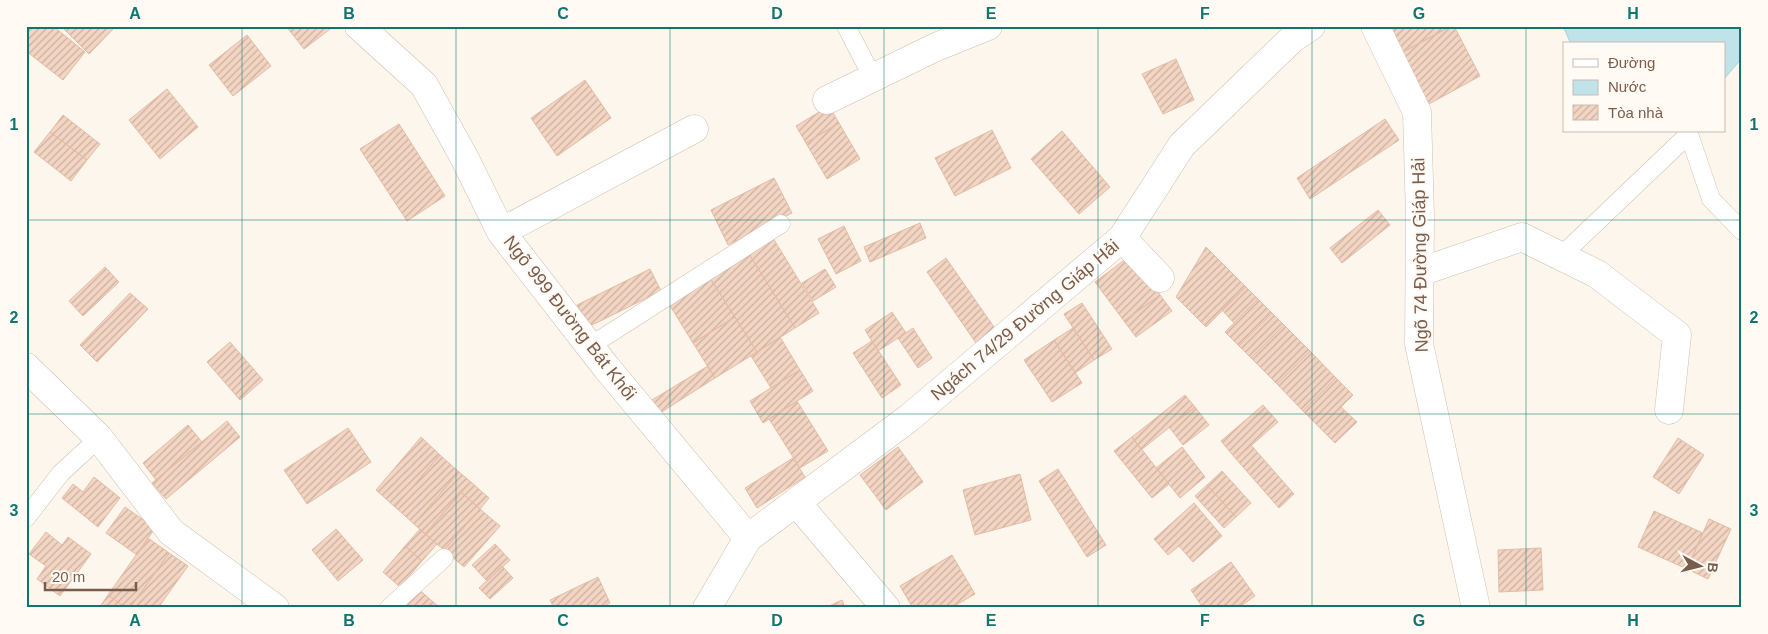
<svg xmlns="http://www.w3.org/2000/svg" width="1768" height="634" font-family="Arial,sans-serif">
	<style>
		.water { fill: #bfe3e8; stroke: #a5d3da }
		.building { fill: url(#building-hatch); stroke: #e6bba3 }
		.lines { fill: none; stroke-linecap: round; stroke-linejoin: round }
		.service-casing { stroke: #d1beb0; stroke-width: 19 }
		.minor-casing { stroke: #d1beb0; stroke-width: 29 }
		.service { stroke: #fff; stroke-width: 18 }
		.minor { stroke: #fff; stroke-width: 28 }
		.grid { fill: none; stroke: #0f766e; stroke-width: 1; stroke-opacity: 0.55 }
		.labels { text-anchor: middle; stroke-width: 4; stroke-linejoin: round; paint-order: stroke }
		.street-label { font-size: 18px; fill: #7a5c4d; stroke: #fffaf3 }
		.neatline { fill: none; stroke: #0f766e; stroke-width: 2 }
		.grid-label { font-size: 16px; text-anchor: middle; font-weight: bold; fill: #0f766e }
	</style>
	<defs>
		<pattern id="building-hatch" width="6" height="6" patternUnits="userSpaceOnUse" patternTransform="scale(1.25)"><rect width="6" height="6" fill="#f3d5c3"/><path d="M-1 1l2-2M0 6l6-6M5 7l2-2" fill="none" stroke="#cab0a1"/></pattern>
	</defs>
	<rect width="100%" height="100%" fill="#fdf6ec"/>
	<path class="water" d="M1563,26H1742V58L1724,79V44H1571Z"/>
	<path class="building" d="M26,26H53L85,52L63,80L26,51Z
		M61,26H116L89,54Z
		M286,26H334L304,49Z
		M1388,26H1451L1401,53Z
		M1451,26H1454L1480,76L1429,104L1401,53Z
		M247,35L271,66L233,96L209,65Z
		M1176,59L1194,100L1163,114L1142,74Z
		M585,80L611,118L557,156L531,118Z
		M167,89L198,127L160,159L129,120Z
		M829,106L839,123L806,143L796,126Z
		M63,115L100,144L87,160L50,132Z
		M1385,119L1399,140L1310,199L1297,178Z
		M839,123L860,159L827,179L806,143Z
		M399,124L445,196L407,221L360,149Z
		M992,130L1011,168L955,196L935,158Z
		M1062,131L1110,187L1079,214L1031,159Z
		M50,132L87,160L71,181L34,152Z
		M774,178L792,213L728,245L711,210Z
		M1378,210L1390,225L1342,263L1330,248Z
		M920,223L926,238L870,262L864,247Z
		M844,226L861,261L836,274L818,239Z
		M773,238L819,313L795,328L749,254Z
		M1206,247L1246,287L1206,327L1176,297Z
		M749,254L795,328L757,352L710,278Z
		M1131,255L1160,295L1124,321L1095,282Z
		M946,258L996,330L976,343L927,272Z
		M105,267L119,282L83,316L69,301Z
		M650,269L661,291L588,327L577,305Z
		M825,269L836,287L813,301L802,283Z
		M710,278L735,317L693,343L669,304Z
		M1246,287L1258,299L1234,323L1222,310Z
		M130,293L148,309L97,362L80,345Z
		M1160,295L1172,311L1136,337L1124,321Z
		M1258,299L1272,313L1239,346L1225,332Z
		M1082,303L1112,349L1094,360L1064,314Z
		M892,312L906,333L878,351L865,330Z
		M1272,313L1284,325L1251,358L1239,346Z
		M735,317L757,352L715,378L693,343Z
		M1284,325L1310,351L1277,384L1251,358Z
		M913,328L932,358L918,368L898,338Z
		M1073,328L1094,360L1075,373L1054,340Z
		M780,337L800,370L771,388L751,356Z
		M1054,340L1082,383L1052,402L1024,360Z
		M872,341L901,385L882,398L853,353Z
		M230,342L263,380L240,400L207,362Z
		M1310,351L1336,378L1303,411L1277,384Z
		M708,366L715,378L660,413L652,400Z
		M800,370L813,391L763,423L750,401Z
		M1336,378L1353,395L1341,407L1357,422L1335,443L1303,411Z
		M1185,395L1195,407L1141,450L1132,437Z
		M797,401L828,451L800,468L769,419Z
		M1263,405L1278,422L1236,459L1221,441Z
		M1195,407L1209,425L1183,445L1169,427Z
		M227,421L240,437L166,499L152,483Z
		M188,425L202,442L156,480L143,463Z
		M348,428L371,462L307,504L284,470Z
		M421,437L440,455L395,507L376,490Z
		M1132,437L1169,484L1152,498L1114,451Z
		M1678,438L1704,455L1679,494L1653,477Z
		M1251,445L1294,494L1279,508L1236,459Z
		M898,447L923,482L886,510L860,475Z
		M1182,447L1205,477L1180,498L1156,468Z
		M440,455L459,472L414,524L395,507Z
		M793,458L805,477L757,508L745,488Z
		M1058,469L1106,545L1087,557L1039,481Z
		M1222,471L1251,503L1236,517L1207,485Z
		M459,472L471,482L425,534L414,524Z
		M1020,474L1031,520L975,535L963,490Z
		M94,477L120,498L98,527L62,498L73,484L83,492Z
		M471,482L489,498L480,509L461,492Z
		M1207,485L1236,517L1224,528L1195,496Z
		M461,492L480,509L444,550L425,534Z
		M1194,503L1222,536L1193,562L1179,546L1168,555L1154,539Z
		M125,507L155,528L137,555L106,533Z
		M480,509L500,526L464,567L444,550Z
		M1654,511L1703,533L1687,569L1638,547Z
		M1709,519L1731,529L1708,579L1687,569Z
		M336,529L363,560L338,581L312,550Z
		M420,529L437,544L422,561L405,546Z
		M46,532L62,545L68,537L91,554L60,596L37,579L46,566L29,554Z
		M148,538L169,553L130,608H126L108,595Z
		M495,544L510,560L487,581L472,565Z
		M405,546L422,561L400,587L383,572Z
		M1541,548L1543,590L1499,592L1498,550Z
		M169,553L188,566L158,608H130Z
		M952,555L975,594L951,608H913L900,586Z
		M1231,562L1255,596L1238,608H1203L1191,590Z
		M502,566L513,578L490,599L479,588Z
		M598,577L610,603L601,608H554L550,600Z
		M415,586L440,608H403L399,604Z
		M108,595L126,608H99Z
		M842,600L845,608H825Z"/>
	<g class="lines">
		<g class="service-casing">
			<path id="service" d="M846,26L873,78
				M1561,256L1689,134L1711,199L1742,231
				M590,346L781,224
				M26,518L61,473L99,438
				M389,608L444,558"/>
		</g>
		<g class="minor-casing">
			<path id="minor" d="M359,26L424,85L464,157L501,232L606,367L748,538L707,608
				M1375,26L1417,112L1420,217L1419,344L1476,608
				M827,100L936,47L988,26
				M501,232L694,129
				M1122,238L1160,278
				M1420,272L1522,237L1597,274L1677,335L1669,410
				M26,367L99,438L171,532L275,608
				M796,502L886,608
				M748,538L909,418L1122,238L1182,145L1293,38L1311,26"/>
		</g>
		<use href="#service" class="service"/>
		<use href="#minor" class="minor"/>
	</g>
	<path class="grid" d="M242,26V608M456,26V608M670,26V608M884,26V608M1098,26V608M1312,26V608M1526,26V608M26,220H1742M26,414H1742"/>
	<g class="labels">
		<g class="street-label">
			<text transform="translate(1420 255) rotate(-91)" y="6">Ngõ 74 Đường Giáp Hải</text>
			<text transform="translate(570 318) rotate(52)" y="6">Ngõ 999 Đường Bát Khối</text>
			<text transform="translate(1025 320) rotate(-40)" y="6">Ngách 74/29 Đường Giáp Hải</text>
		</g>
	</g>
	<rect width="1768" height="634" fill="none" stroke="#fffaf3" stroke-width="55"/>
	<rect x="1563" y="42" width="162" height="90" fill="#fffaf3" stroke="#cabbb1"/>
	<rect x="1573" y="59" width="25" height="8" fill="#ffffff" stroke="#cabbb1"/>
	<text x="1608" y="68" font-size="15" fill="#7a5c4d">Đường</text>
	<rect x="1573" y="80" width="25" height="15" fill="#bfe3e8" stroke="#cabbb1"/>
	<text x="1608" y="92" font-size="15" fill="#7a5c4d">Nước</text>
	<rect x="1573" y="105" width="25" height="15" fill="url(#building-hatch)" stroke="#cabbb1"/>
	<text x="1608" y="118" font-size="15" fill="#7a5c4d">Tòa nhà</text>
	<g transform="translate(1700 566) rotate(97)" stroke="#fffaf3" stroke-width="4" paint-order="stroke">
	<path d="M0-4L9 19L0 12L-9 19Z" fill="#7a5c4d"/>
	<text y="-8" font-size="14" font-weight="bold" text-anchor="middle" fill="#7a5c4d">B</text>
	</g>
	<path d="M45 582v8h91v-8" fill="none" stroke="#7a5c4d" stroke-width="2.5"/>
	<text x="52" y="582" font-size="15" fill="#7a5c4d" stroke="#fffaf3" stroke-width="4" paint-order="stroke">20 m</text>
	<rect x="28" y="28" width="1712" height="578" class="neatline"/>
	<g class="grid-label">
		<text x="135" y="19">A</text>
		<text x="349" y="19">B</text>
		<text x="563" y="19">C</text>
		<text x="777" y="19">D</text>
		<text x="991" y="19">E</text>
		<text x="1205" y="19">F</text>
		<text x="1419" y="19">G</text>
		<text x="1633" y="19">H</text>
		<text x="14" y="130">1</text>
		<text x="1754" y="130">1</text>
		<text x="14" y="323">2</text>
		<text x="1754" y="323">2</text>
		<text x="14" y="516">3</text>
		<text x="1754" y="516">3</text>
		<text x="135" y="626">A</text>
		<text x="349" y="626">B</text>
		<text x="563" y="626">C</text>
		<text x="777" y="626">D</text>
		<text x="991" y="626">E</text>
		<text x="1205" y="626">F</text>
		<text x="1419" y="626">G</text>
		<text x="1633" y="626">H</text>
	</g>
</svg>
